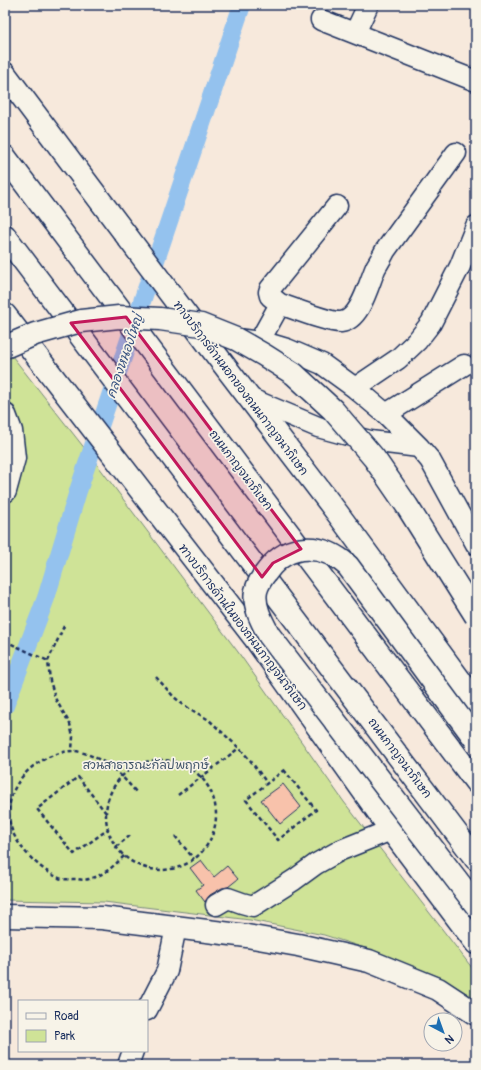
<svg xmlns="http://www.w3.org/2000/svg" width="481" height="1070" font-family="Pangolin,'Playpen Sans Thai',sans-serif">
	<style>
		.green { fill: #cfe397; stroke: #75897a }
		.lines { fill: none; stroke-linecap: round; stroke-linejoin: round }
		.canal { stroke: #94c2ee; stroke-width: 18 }
		.building { fill: #f8c2ab; stroke: #1b2f5e }
		.minor-casing { stroke: #1b2f5e; stroke-width: 23 }
		.major-casing { stroke: #1b2f5e; stroke-width: 25 }
		.highway-casing { stroke: #1b2f5e; stroke-width: 25 }
		.path { stroke: #1b2f5e; stroke-width: 2.5; stroke-dasharray: 4 3; stroke-linecap: butt }
		.minor { stroke: #f7f3e8; stroke-width: 20 }
		.major { stroke: #f7f3e8; stroke-width: 22 }
		.highway { stroke: #f7f3e8; stroke-width: 22 }
		.major-bridge-casing { stroke: #1b2f5e; stroke-width: 25; stroke-linecap: butt }
		.major-bridge { stroke: #f7f3e8; stroke-width: 22 }
		.marked { fill: #c2185b; fill-opacity: 0.2; stroke: #c2185b; stroke-width: 3; stroke-linejoin: round }
		.labels { text-anchor: middle; stroke-width: 3.5; stroke-linejoin: round; paint-order: stroke }
		.street-label { font-size: 12px; fill: #1b2f5e; stroke: #f7f3e8 }
		.park-label { font-size: 12px; fill: #3f5369; stroke: #f7f3e8 }
		.water-label { font-size: 13px; font-style: italic; fill: #395482; stroke: #f7f3e8 }
	</style>
	<rect width="100%" height="100%" fill="#f7e9dc"/>
	<filter id="ink" filterUnits="userSpaceOnUse"><feTurbulence type="fractalNoise" baseFrequency=".025" numOctaves="2"/><feDisplacementMap in="SourceGraphic" scale="8" xChannelSelector="R" yChannelSelector="G"/><feConvolveMatrix kernelMatrix="1 2 1 2 8 2 1 2 1" color-interpolation-filters="sRGB"/></filter>
	<g filter="url(#ink)">
		<path class="green" d="M5,347L93,459L238,652L344,802L476,973V999L442,978L377,952L324,935L250,920L104,902L5,900Z"/>
		<g class="lines">
			<path class="canal" d="M5,706L46,598L78,491L242,5"/>
		</g>
		<path class="building" d="M283,784L301,807L280,824L261,800Z
			M201,860L214,877L227,866L238,879L228,887L222,888L210,895L205,902L196,890L203,885L190,868Z"/>
		<g class="lines">
			<g class="minor-casing">
				<path id="minor" d="M321,20L476,81
					M355,33L368,5
					M280,304L270,296L269,292L270,289L337,206
					M237,339L267,343L287,349L322,364L355,388L386,414L419,447L430,460L476,544
					M259,342L280,304C292,308 330,323 341,322C361,320 369,282 376,267C379,262 382,257 385,251L456,153
					M355,388L398,359L417,341L431,323L460,266L476,226
					M249,398L318,427L370,441L419,447
					M386,414L464,365
					M216,905L228,898L242,903L253,906L294,880L316,864L341,850L391,830
					M147,1010L167,971L176,927
					M128,1065L133,1051"/>
			</g>
			<g class="major-casing">
				<path id="major" d="M5,74L211,348L338,514L476,702
					M5,315L254,637L391,830L476,943
					M5,415L11,431L14,458L5,491
					M5,916L102,918L247,936L298,945L369,961L438,989L476,1014"/>
			</g>
			<g class="highway-casing">
				<path id="highway" d="M5,157L476,782
					M5,236L476,859"/>
			</g>
			<path class="path" d="M64,626L48,661L50,681L56,700L70,724L73,737L72,750
				M5,641L48,661
				M156,677L174,697L185,706L209,720L239,748L250,760L267,783
				M106 815a55 55 0 1 1 110 0a55 55 0 1 1-110 0Z
				M284,770L316,810L278,840L246,800Z
				M178,795L239,748
				M106,813L78,777L37,809L74,854L107,830
				M175,836L194,859
				M116,847L132,834
				M124,856C113,867 104,875 89,879C85,880 81,880 77,879C71,879 64,880 59,878C38,869 10,841 9,817C7,785 31,761 60,753C67,751 73,750 80,752C104,758 120,773 136,792"/>
			<use href="#minor" class="minor"/>
			<use href="#major" class="major"/>
			<use href="#highway" class="highway"/>
			<g class="major-bridge-casing">
				<path id="major-bridge" d="M5,347L35,334L81,321L119,317L160,319L201,325L236,339L264,355L294,374L333,410L374,458L407,506L476,616
					M476,740L348,566C323,543 289,542 268,570C263,576 258,583 256,591C253,606 262,622 269,635L476,905"/>
			</g>
			<use href="#major-bridge" class="major-bridge"/>
		</g>
	</g>
	<path class="marked" d="M126,317L301,549L273,563L262,577L71,323Z"/>
	<g class="labels">
		<g class="street-label">
			<text transform="translate(241 388) rotate(53)" y="4">ทางบริการด้านนอกของถนนกาญจนาภิเษก</text>
			<text transform="translate(241 470) rotate(53)" y="4">ถนนกาญจนาภิเษก</text>
			<text transform="translate(243 627) rotate(53)" y="4">ทางบริการด้านในของถนนกาญจนาภิเษก</text>
			<text transform="translate(400 758) rotate(53)" y="4">ถนนกาญจนาภิเษก</text>
		</g>
		<g class="park-label">
			<text x="146" y="769">สวนสาธารณะกัลปพฤกษ์</text>
		</g>
		<g class="water-label">
			<text transform="translate(124 356) rotate(-71)" y="5">คลองหนองใหญ่</text>
		</g>
	</g>
	<rect width="481" height="1070" fill="none" stroke="#f7f3e8" stroke-width="20"/>
	<rect x="10" y="10" width="461" height="1050" fill="none" stroke="#1b2f5e" stroke-width="1.5" filter="url(#ink)"/>
	<rect x="18" y="1000" width="130" height="52" fill="#f7f3e8" stroke="#9fa5b1"/>
	<rect x="26" y="1013" width="20" height="6" fill="#f7f3e8" stroke="#9fa5b1"/>
	<text x="54" y="1020" font-size="12" fill="#1b2f5e">Road</text>
	<rect x="26" y="1030" width="20" height="12" fill="#cfe397" stroke="#9fa5b1"/>
	<text x="54" y="1040" font-size="12" fill="#1b2f5e">Park</text>
	<g transform="translate(443 1032) rotate(139)"><circle r="19" fill="#f7f3e8" stroke="#9fa5b1"/>
	<path d="M0-3L7 15L0 10L-7 15Z" fill="#1f6fb2"/>
	<text y="-6" font-size="11" font-weight="bold" text-anchor="middle" fill="#1b2f5e">N</text>
	</g>
</svg>
